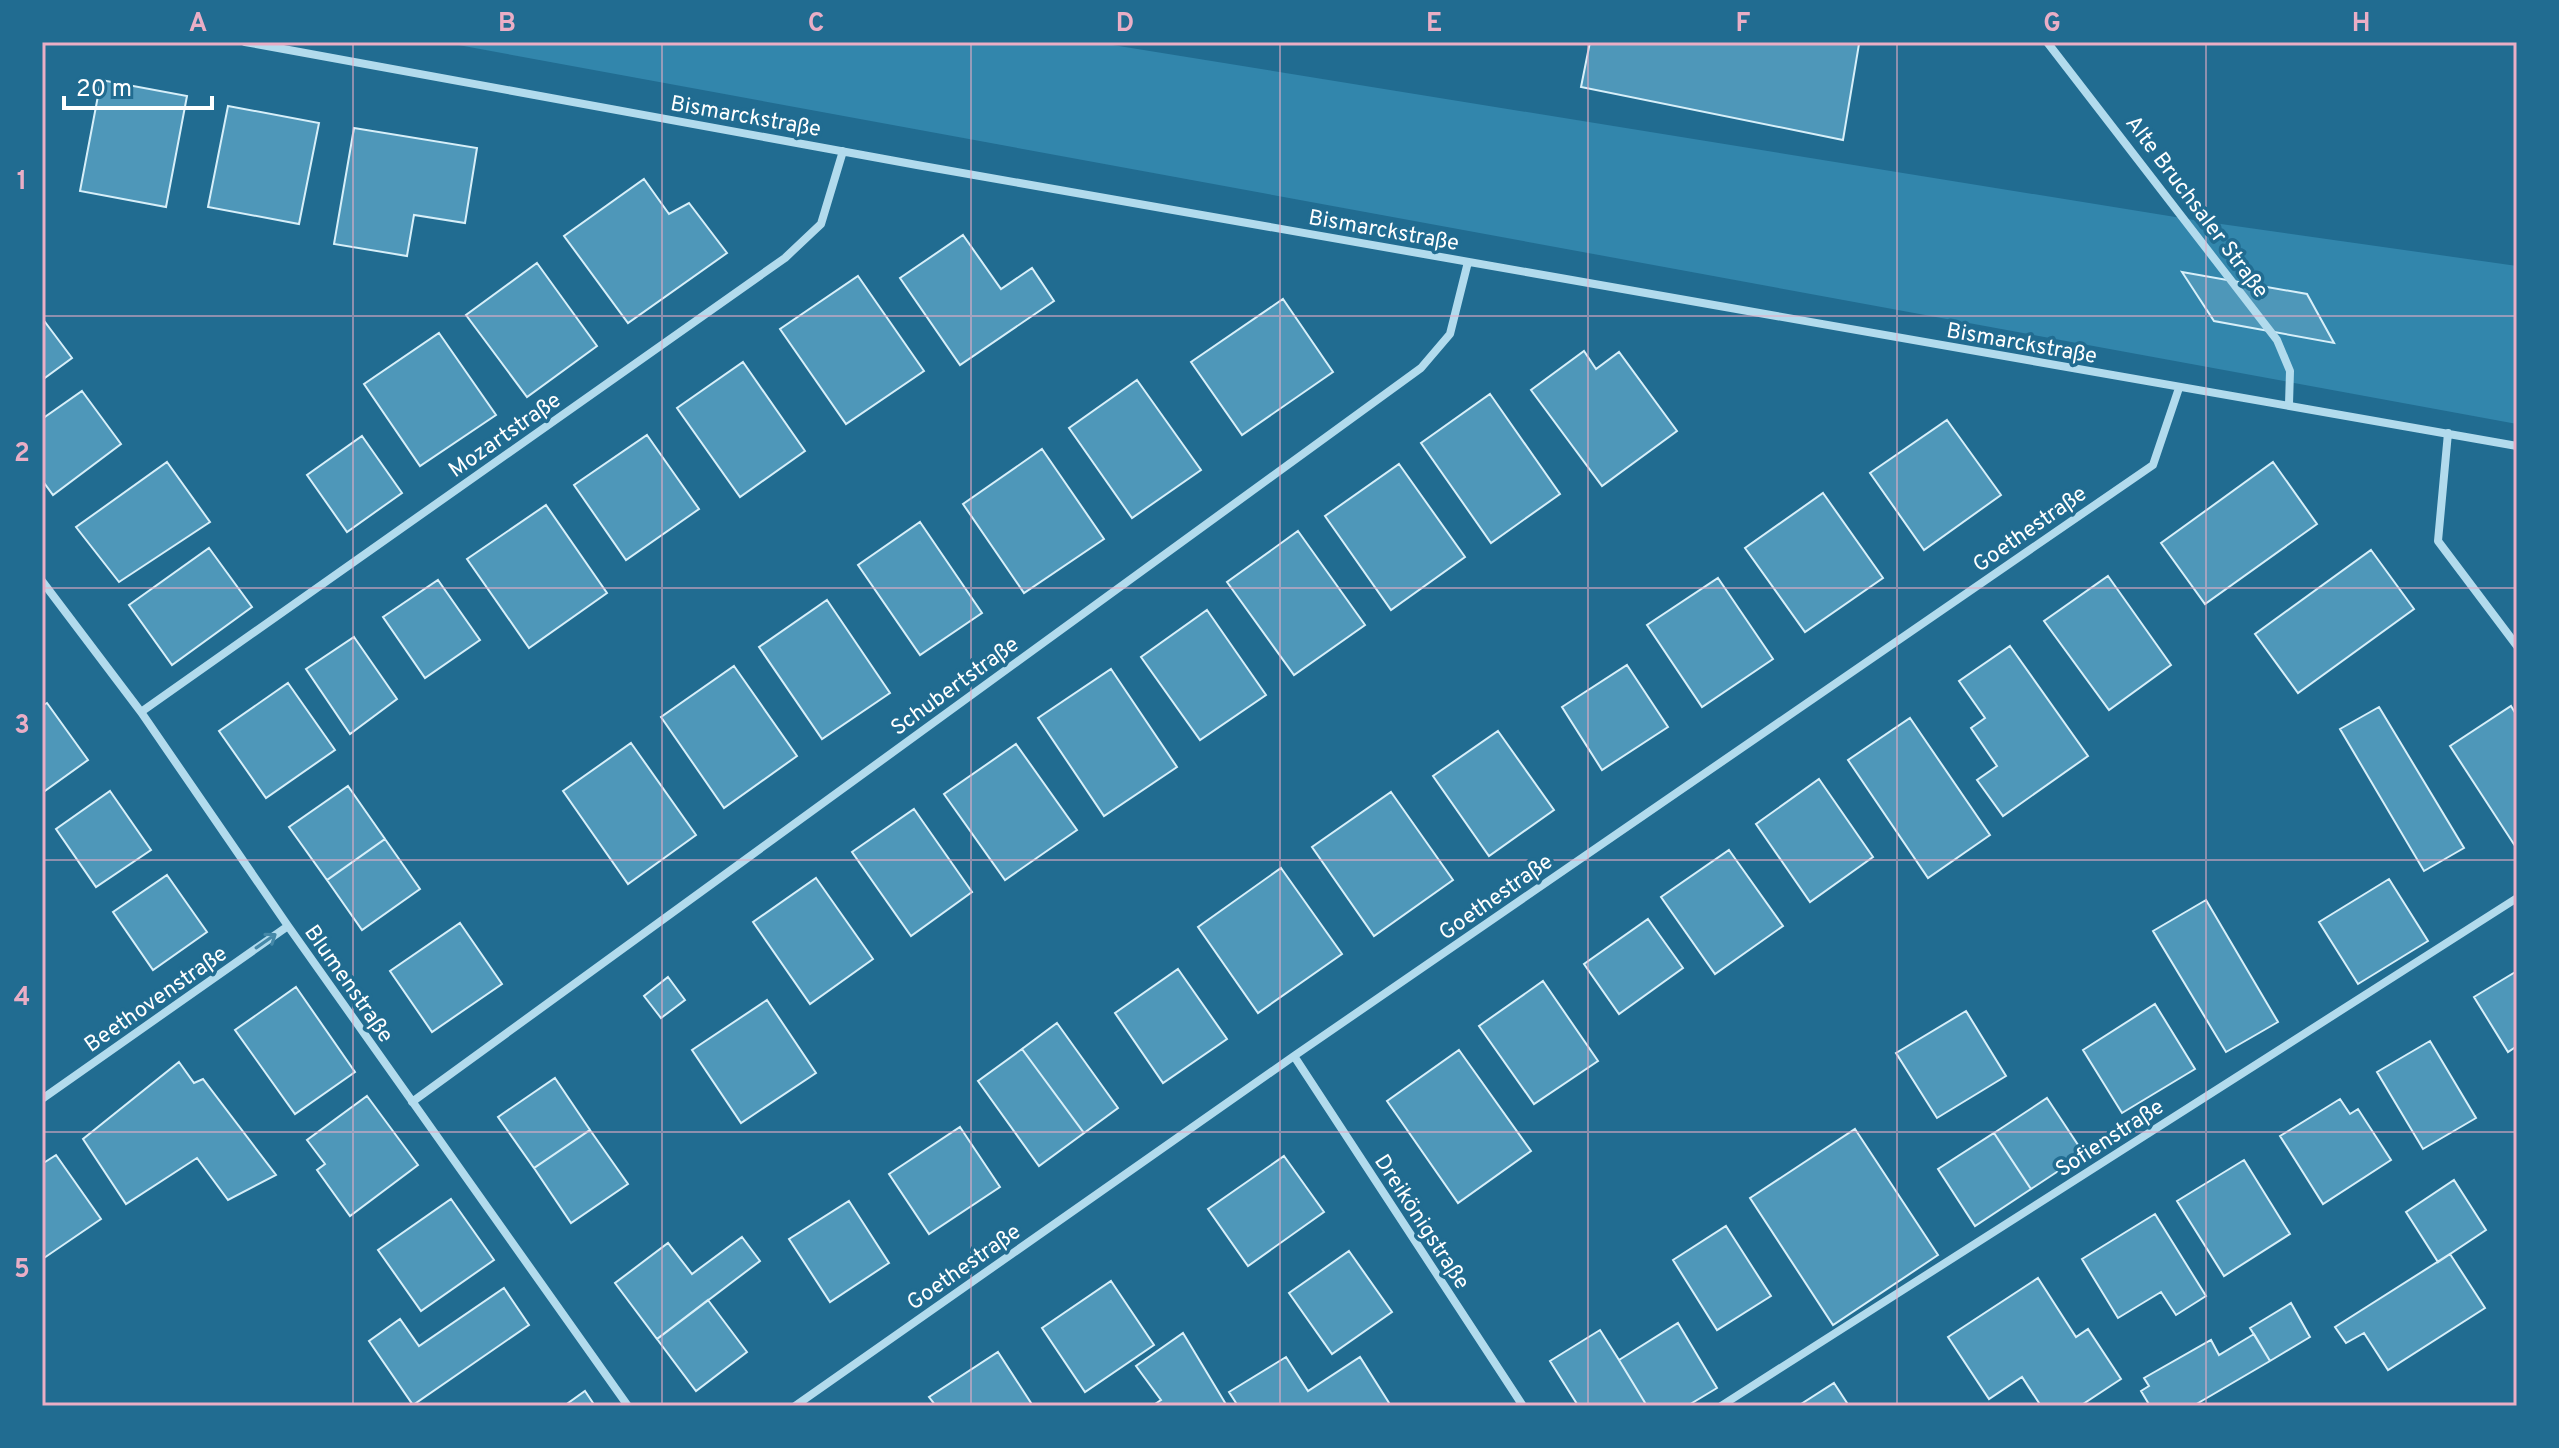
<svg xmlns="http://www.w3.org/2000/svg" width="2559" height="1448" font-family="Overpass,sans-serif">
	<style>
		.green { fill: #3286ac }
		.building { fill: #4e97b9; stroke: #d7eff9; stroke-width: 2 }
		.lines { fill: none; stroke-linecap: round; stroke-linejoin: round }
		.minor { stroke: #b2dbed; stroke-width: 8 }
		.oneway { stroke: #4588a8 }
		.grid { fill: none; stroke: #eaaec6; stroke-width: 2; stroke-opacity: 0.55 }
		.labels { text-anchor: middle; stroke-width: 7; stroke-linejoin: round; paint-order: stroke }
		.street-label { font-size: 22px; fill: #fff; stroke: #216c91 }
		.neatline { fill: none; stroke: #eaaec6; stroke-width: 3 }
		.grid-label { font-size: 26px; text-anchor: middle; font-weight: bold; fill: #eaaec6 }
	</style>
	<rect width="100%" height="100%" fill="#216c91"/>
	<path class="green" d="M442,42H1094L2200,221L2517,266V424Z"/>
	<path class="building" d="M1590,42L1859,44L1843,140L1581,87Z
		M101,80L187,96L166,207L80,191Z
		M228,106L319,123L299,224L208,207Z
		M354,128L477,148L465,223L414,215L407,256L334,244Z
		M644,179L669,214L689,203L727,253L628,323L564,236Z
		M963,235L1001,289L1032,268L1054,301L960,365L900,278Z
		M537,263L597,346L527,397L466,315Z
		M2182,272L2307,294L2334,343L2214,321Z
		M858,276L924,371L846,424L780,329Z
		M1283,299L1333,372L1242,435L1191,362Z
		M42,318L72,358L42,380Z
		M439,333L496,415L420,466L364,384Z
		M1584,351L1596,369L1619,352L1677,431L1602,486L1531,390Z
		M743,362L805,451L740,497L677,408Z
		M1137,380L1201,470L1132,518L1069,428Z
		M82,391L121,444L53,495L42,480V419Z
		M1490,394L1560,494L1491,543L1421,443Z
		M1947,420L2001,495L1924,550L1870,473Z
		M647,435L699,509L626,560L574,485Z
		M362,436L402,493L347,532L307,475Z
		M1042,449L1104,539L1024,593L963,504Z
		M167,462L210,522L119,582L76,527Z
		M2273,462L2317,524L2205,604L2161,543Z
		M1399,464L1465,557L1391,610L1325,516Z
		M1823,493L1883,578L1805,632L1745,548Z
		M546,505L607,593L529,648L467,559Z
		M920,522L982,613L920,655L858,565Z
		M1298,531L1365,625L1294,675L1227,582Z
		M209,548L252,607L172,665L129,605Z
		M2371,550L2414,609L2298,693L2255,634Z
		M2108,576L2171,665L2109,710L2044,621Z
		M1718,578L1773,659L1702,707L1647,625Z
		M438,580L480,640L425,678L383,617Z
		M827,600L890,693L822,739L759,647Z
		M1207,610L1266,695L1200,740L1141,657Z
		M354,637L397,699L350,734L306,669Z
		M2010,646L2088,756L2003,816L1977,780L1997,766L1971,728L1985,718L1959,681Z
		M1627,665L1668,727L1602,770L1562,707Z
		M734,666L797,756L724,808L661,717Z
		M1111,669L1177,767L1104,816L1038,718Z
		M288,683L335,750L266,798L219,731Z
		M47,703L88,760L42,793V706Z
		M2511,706L2517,716V849L2450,746Z
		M2379,707L2464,848L2424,871L2340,729Z
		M1910,718L1990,835L1928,878L1848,760Z
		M1498,731L1554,810L1489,856L1433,776Z
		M631,743L696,835L628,884L563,791Z
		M1016,744L1077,830L1005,880L944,794Z
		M1819,779L1873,857L1810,902L1756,824Z
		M348,786L385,839L327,880L289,827Z
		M110,791L151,850L96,887L56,829Z
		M1391,792L1453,880L1374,936L1312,847Z
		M914,809L972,892L911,936L852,852Z
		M385,839L420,889L362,930L327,880Z
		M1729,850L1783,926L1715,974L1661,897Z
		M1281,868L1342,954L1258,1013L1198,927Z
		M167,875L207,932L153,970L113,912Z
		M816,878L873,959L810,1004L753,922Z
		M2389,879L2428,941L2358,984L2319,922Z
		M2206,900L2278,1022L2226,1052L2153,931Z
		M1648,919L1683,968L1619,1014L1584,964Z
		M460,923L502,984L432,1032L390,971Z
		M1178,969L1227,1039L1163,1083L1115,1013Z
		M2517,971V1046L2508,1052L2474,997Z
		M668,977L685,1000L661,1018L644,996Z
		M1543,981L1598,1061L1534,1104L1479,1026Z
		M296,987L355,1072L295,1114L235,1030Z
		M767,1000L816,1073L741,1123L692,1050Z
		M2155,1004L2195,1069L2122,1113L2083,1050Z
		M1966,1011L2006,1076L1937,1118L1896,1053Z
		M1057,1023L1118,1108L1084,1133L1022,1049Z
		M2430,1041L2476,1118L2423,1149L2377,1072Z
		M1022,1049L1084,1133L1039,1166L978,1081Z
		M1459,1050L1531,1151L1458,1203L1387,1101Z
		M179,1062L194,1083L203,1079L276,1175L228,1200L197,1158L126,1204L83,1139Z
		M555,1078L590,1130L534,1168L498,1117Z
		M367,1096L418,1165L350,1216L317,1170L325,1164L307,1140Z
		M2047,1098L2084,1154L2031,1189L1994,1133Z
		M2340,1099L2350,1114L2358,1109L2391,1160L2323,1204L2280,1136Z
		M960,1127L1000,1187L929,1234L889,1174Z
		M1855,1129L1938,1255L1833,1325L1750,1198Z
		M590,1130L628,1184L571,1223L534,1168Z
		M1994,1133L2031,1189L1975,1226L1938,1169Z
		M56,1155L101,1219L44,1258L42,1164Z
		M1284,1156L1324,1212L1248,1266L1208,1209Z
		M2244,1160L2290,1234L2224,1276L2177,1201Z
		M2454,1180L2486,1230L2438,1262L2406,1212Z
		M451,1199L494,1260L421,1311L378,1250Z
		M849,1201L889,1263L830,1302L789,1239Z
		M2155,1214L2206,1296L2176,1315L2161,1292L2118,1318L2082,1259Z
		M1726,1226L1771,1296L1717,1330L1673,1260Z
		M742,1237L760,1261L657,1339L615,1283L668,1243L692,1274Z
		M1349,1251L1392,1312L1332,1354L1289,1293Z
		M2450,1254L2485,1308L2388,1370L2364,1333L2346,1343L2335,1327Z
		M2038,1278L2076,1337L2088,1329L2121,1379L2080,1406H2041L2022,1377L1989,1399L1948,1337Z
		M1111,1281L1154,1345L1085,1392L1042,1328Z
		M504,1288L529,1325L413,1405L369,1341L400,1319L419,1346Z
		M708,1300L747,1352L696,1391L657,1339Z
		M2291,1303L2310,1337L2270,1361L2250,1328Z
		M1678,1323L1717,1388L1687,1406H1647L1619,1360Z
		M1600,1330L1619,1360L1647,1406H1574L1577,1404L1550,1361Z
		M1183,1333L1227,1406H1152L1161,1400L1136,1366Z
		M2254,1334L2270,1361L2193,1406H2150L2141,1391L2149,1386L2144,1378L2211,1340L2219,1355Z
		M998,1352L1033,1406H936L929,1397Z
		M1286,1357L1308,1391L1360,1357L1391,1406H1238L1229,1392Z
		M1834,1383L1849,1406H1798Z
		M585,1391L595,1406H564Z"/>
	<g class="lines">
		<path class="minor" d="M245,42L917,165L2517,446
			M2047,42L2277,340L2290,371L2289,404
			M2448,433L2438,541L2517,646
			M42,581L141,712L288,926L628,1406
			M141,712L785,258L821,224L843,151
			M1294,1056L1523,1406
			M42,1099L288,926
			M412,1102L1421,368L1450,334L1468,262
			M795,1406L1294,1056L2153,465L2179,388
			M1721,1406L2517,898"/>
	</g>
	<defs><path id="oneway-shaft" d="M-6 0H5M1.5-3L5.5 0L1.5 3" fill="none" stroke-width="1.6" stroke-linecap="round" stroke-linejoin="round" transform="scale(2)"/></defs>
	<use class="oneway" href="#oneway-shaft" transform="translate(266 941) rotate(-35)"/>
	<path class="grid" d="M353,42V1406M662,42V1406M971,42V1406M1280,42V1406M1588,42V1406M1897,42V1406M2206,42V1406M42,316H2517M42,588H2517M42,860H2517M42,1132H2517"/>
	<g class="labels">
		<g class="street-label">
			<text transform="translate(746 115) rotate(10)" y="8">Bismarckstraße</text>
			<text transform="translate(2198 206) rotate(53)" y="8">Alte Bruchsaler Straße</text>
			<text transform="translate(1384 229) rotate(10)" y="8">Bismarckstraße</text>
			<text transform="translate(2022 342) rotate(10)" y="8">Bismarckstraße</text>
			<text transform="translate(504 434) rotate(-35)" y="8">Mozartstraße</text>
			<text transform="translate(2029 528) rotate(-35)" y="8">Goethestraße</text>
			<text transform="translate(954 685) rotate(-36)" y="8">Schubertstraße</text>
			<text transform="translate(1495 896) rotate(-35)" y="8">Goethestraße</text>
			<text transform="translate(350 983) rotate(55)" y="8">Blumenstraße</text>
			<text transform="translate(155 998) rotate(-35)" y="8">Beethovenstraße</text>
			<text transform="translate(2109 1137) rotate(-33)" y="8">Sofienstraße</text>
			<text transform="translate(1423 1221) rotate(57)" y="8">Dreikönigstraße</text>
			<text transform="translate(963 1266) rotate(-35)" y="8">Goethestraße</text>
		</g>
	</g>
	<rect width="2559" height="1448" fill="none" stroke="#216c91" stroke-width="88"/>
	<path d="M64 96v12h148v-12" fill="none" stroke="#ffffff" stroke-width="4"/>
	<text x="76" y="96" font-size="24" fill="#ffffff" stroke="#216c91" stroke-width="6" paint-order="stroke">20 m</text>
	<rect x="44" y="44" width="2471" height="1360" class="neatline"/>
	<g class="grid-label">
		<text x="198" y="31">A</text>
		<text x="507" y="31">B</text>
		<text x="816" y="31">C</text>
		<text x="1125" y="31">D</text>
		<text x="1434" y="31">E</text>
		<text x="1743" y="31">F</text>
		<text x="2052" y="31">G</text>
		<text x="2361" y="31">H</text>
		<text x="22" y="189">1</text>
		<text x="22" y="461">2</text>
		<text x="22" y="733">3</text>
		<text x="22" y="1005">4</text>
		<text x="22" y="1277">5</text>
	</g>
</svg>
